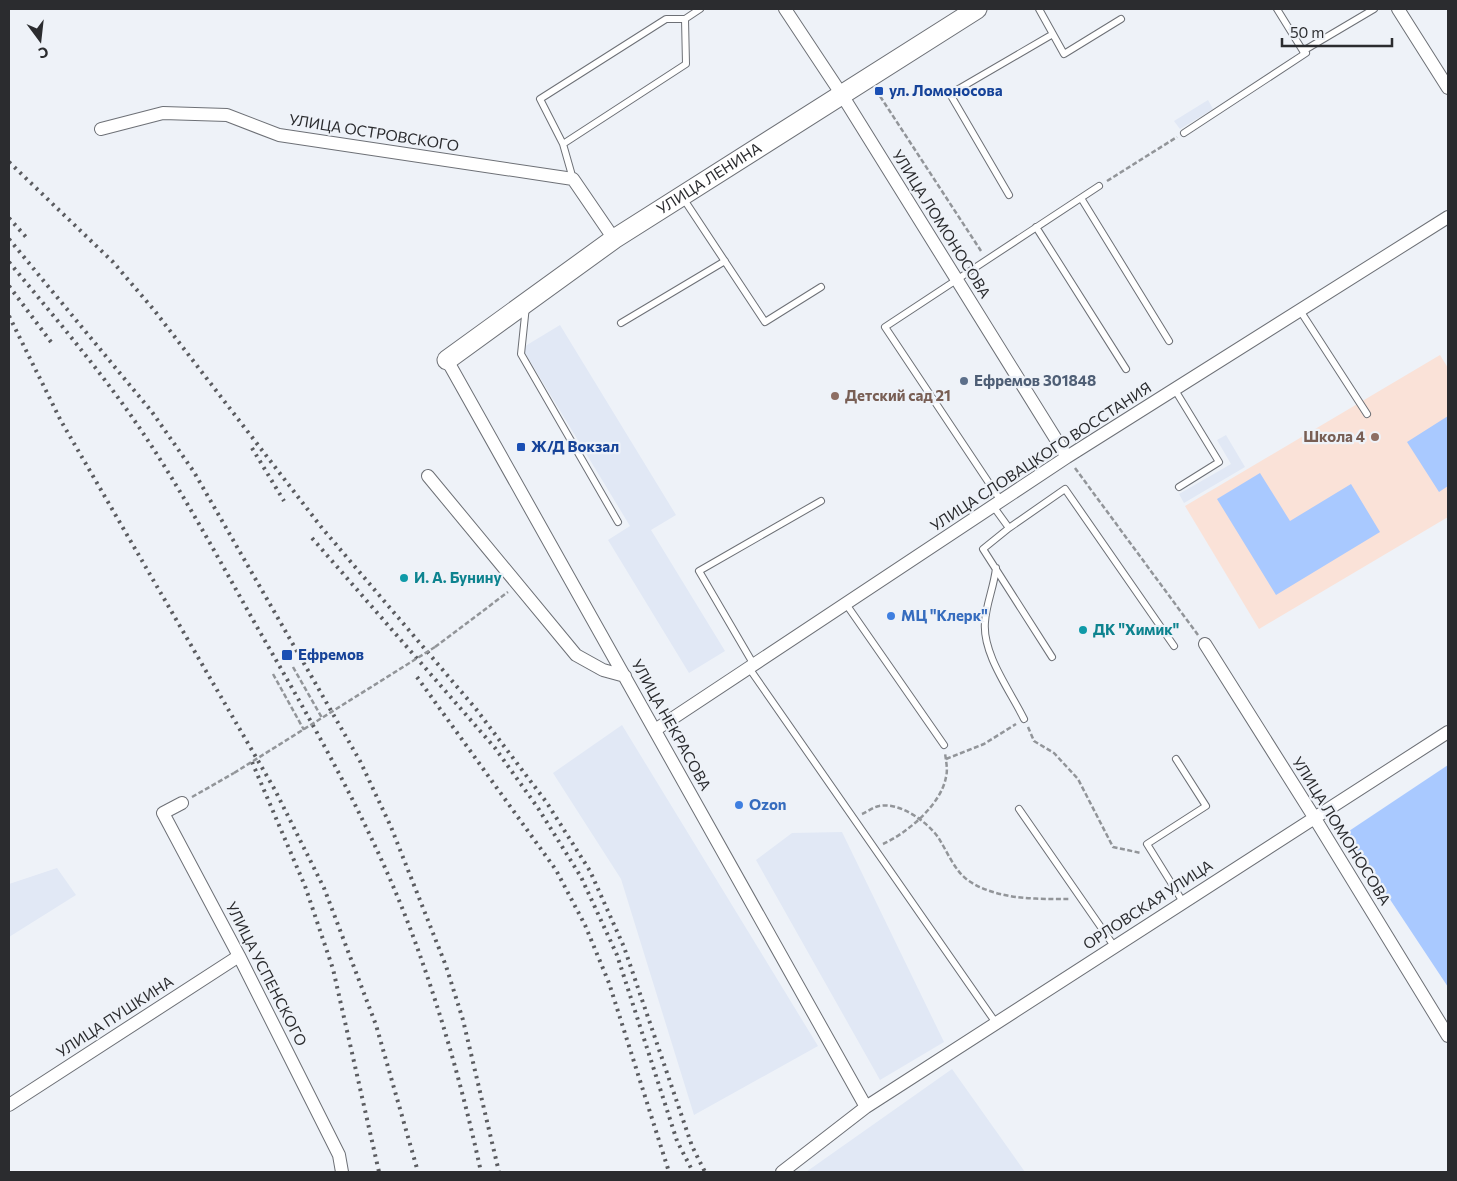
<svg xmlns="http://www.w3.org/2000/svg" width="1457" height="1181" font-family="Commissioner,sans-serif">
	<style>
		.built { fill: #e1e8f5 }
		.education { fill: #fae2d8 }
		.green { fill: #a9c9ff }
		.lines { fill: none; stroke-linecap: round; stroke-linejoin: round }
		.service-casing { stroke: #6d7076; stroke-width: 8 }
		.minor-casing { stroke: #6d7076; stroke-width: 14 }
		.secondary-casing { stroke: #6d7076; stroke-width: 21 }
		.path { stroke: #929599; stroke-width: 2.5; stroke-dasharray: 5 2.5; stroke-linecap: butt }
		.service { stroke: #fff; stroke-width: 6 }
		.minor { stroke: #fff; stroke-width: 12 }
		.secondary { stroke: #fff; stroke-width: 19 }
		.rail { stroke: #5b5c60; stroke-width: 4; stroke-dasharray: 2.5 5; stroke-linecap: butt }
		.path-bridge { stroke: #929599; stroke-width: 2.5; stroke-dasharray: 5 2.5; stroke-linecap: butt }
		.transit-dot { fill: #1a4fb4; stroke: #eef2f8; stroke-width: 2 }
		.service-dot { fill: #5c6f8a; stroke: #eef2f8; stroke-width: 2 }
		.education-dot { fill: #8d6e63; stroke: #eef2f8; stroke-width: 2 }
		.culture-dot { fill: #0f9aa8; stroke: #eef2f8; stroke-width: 2 }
		.shop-dot { fill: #3f7fe0; stroke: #eef2f8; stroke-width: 2 }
		.labels { text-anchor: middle; stroke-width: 4.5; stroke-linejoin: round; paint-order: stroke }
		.transit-label { font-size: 15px; font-weight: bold; fill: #164399; stroke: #eef2f8; text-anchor: start }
		.street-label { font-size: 15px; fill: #2b2c2f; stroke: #eef2f8 }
		.service-label { font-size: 15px; font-weight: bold; fill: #4e5e75; stroke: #eef2f8; text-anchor: start }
		.education-label { font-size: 15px; font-weight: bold; fill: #785e54; stroke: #eef2f8; text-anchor: start }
		.culture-label { font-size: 15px; font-weight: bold; fill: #0d838f; stroke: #eef2f8; text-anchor: start }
		.shop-label { font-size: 15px; font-weight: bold; fill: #366cbe; stroke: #eef2f8; text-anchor: start }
	</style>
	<rect width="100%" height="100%" fill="#eef2f8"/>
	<path class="built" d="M1208,100L1213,109L1180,129L1174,121Z
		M560,325L676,515L651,530L725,651L689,673L608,540L630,526L522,348Z
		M1226,435L1245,467L1184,503L1179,494L1231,464L1217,440Z
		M622,725L818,1046L694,1115L621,879L553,773Z
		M842,832L944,1042L880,1080L756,860L792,833Z
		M57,868L76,895L9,937V884Z
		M952,1069L1025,1172H806Z"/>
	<path class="education" d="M1440,355L1448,368V517L1259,629L1185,506Z"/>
	<path class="green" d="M1448,416V486L1439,492L1407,442Z
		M1260,473L1290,521L1351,484L1380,532L1276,595L1217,499Z
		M1448,765V987L1346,833Z"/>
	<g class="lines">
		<g class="service-casing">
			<path id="service" d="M1039,9L1064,54L1121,19
				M1277,9L1303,51
				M1184,133L1306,53L1303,51L1374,9
				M563,144L540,99L666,19H685
				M573,179L563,144L686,64L685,19L700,9
				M1009,195L950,94L1053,34
				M683,198L765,322L821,287
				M1081,198L1169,341
				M1036,227L1126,369
				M526,306L521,354L618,522
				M1301,312L1367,414
				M621,323L725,261
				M1175,390L1219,462L1179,487
				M1001,501L885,327L1099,186
				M993,506L1009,528L1065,489L1174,646
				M1009,528L983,549L1052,657
				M996,568C994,587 986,604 985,622C982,654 1011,692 1024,719
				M846,604L944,745
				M754,665L699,571L821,501
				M749,668L996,1023
				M1176,759L1206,806L1147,844L1183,902
				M1019,809L1114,946"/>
		</g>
		<g class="minor-casing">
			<path id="minor" d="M785,9L842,95L1067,457
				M1398,9L1448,88
				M101,129L163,113L227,115L279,135L573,179L614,239
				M447,360L866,1107
				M428,476L576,655L603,670L625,676
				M1205,644L1314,817L1448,1036
				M655,730L1067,457L1448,217
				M182,803L163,813L239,956L339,1155L342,1172
				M9,1105L239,956
				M782,1172L866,1107L1448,732"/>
		</g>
		<g class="secondary-casing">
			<g id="secondary">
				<path id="s1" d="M447,360L614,239L977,9"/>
			</g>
		</g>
		<path class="path" d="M876,90L981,251
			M1107,181L1177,137
			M1075,468L1198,635
			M435,647L508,592
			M293,667L322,718
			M273,674L304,730
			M1028,727L1034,741L1054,753L1078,779L1113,847L1141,853
			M946,759L984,744L1016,724
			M192,797L234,773
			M862,814C867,812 873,807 879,806C900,802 926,821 938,837C947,851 955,872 969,881C998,900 1036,899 1070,899
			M883,844C907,833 941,805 946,777C948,770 946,761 945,753"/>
		<use href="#service" class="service"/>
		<use href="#minor" class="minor"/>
		<use href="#secondary" class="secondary"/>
		<path class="rail" d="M9,162L113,262L154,310L322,528L476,709L547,803L590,871L624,947L692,1146L705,1172
			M9,218L26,237
			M9,239L152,412L194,472L360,761L391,827L446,966L463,1020L499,1172
			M9,262C51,313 94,363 132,417C178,483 217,556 257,627C313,724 370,823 410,928C440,1008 463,1089 481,1172
			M9,286L54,346
			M9,316L61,421L275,790L324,888L376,1025L418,1172
			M252,448L284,501
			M312,538L495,748L538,808L581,877L617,955L677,1141L693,1172
			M417,677L556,870L585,925L609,983L669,1172
			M252,762L305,886L333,969L379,1172"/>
		<path class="path-bridge" d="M234,773L435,647"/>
	</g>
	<g class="transit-dot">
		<rect x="874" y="86" width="10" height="10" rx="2.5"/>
		<rect x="516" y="442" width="10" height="10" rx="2.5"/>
		<rect x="281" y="649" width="12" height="12" rx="2.5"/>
	</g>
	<circle class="service-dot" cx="964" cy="381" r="5"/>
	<g class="education-dot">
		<circle cx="835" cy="396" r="5"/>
		<circle cx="1375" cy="437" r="5"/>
	</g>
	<g class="culture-dot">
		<circle cx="404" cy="578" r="5"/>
		<circle cx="1083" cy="630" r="5"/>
	</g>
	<g class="shop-dot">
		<circle cx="891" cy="616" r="5"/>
		<circle cx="739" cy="805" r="5"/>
	</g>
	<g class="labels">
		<g class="transit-label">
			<text x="889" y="96">ул. Ломоносова</text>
			<text x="531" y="452">Ж/Д Вокзал</text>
			<text x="298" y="660">Ефремов</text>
		</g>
		<g class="street-label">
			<text transform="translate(374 133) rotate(9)" y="5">УЛИЦА ОСТРОВСКОГО</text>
			<text dy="5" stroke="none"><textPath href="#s1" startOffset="319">УЛИЦА ЛЕНИНА</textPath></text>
			<text transform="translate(941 224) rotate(58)" y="5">УЛИЦА ЛОМОНОСОВА</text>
			<text transform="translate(1041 457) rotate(-33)" y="5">УЛИЦА СЛОВАЦКОГО ВОССТАНИЯ</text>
			<text transform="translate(671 725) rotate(61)" y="5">УЛИЦА НЕКРАСОВА</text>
			<text transform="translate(1341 831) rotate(58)" y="5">УЛИЦА ЛОМОНОСОВА</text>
			<text transform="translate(1148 905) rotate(-33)" y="5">ОРЛОВСКАЯ УЛИЦА</text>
			<text transform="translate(266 974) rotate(63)" y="5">УЛИЦА УСПЕНСКОГО</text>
			<text transform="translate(115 1017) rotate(-33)" y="5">УЛИЦА ПУШКИНА</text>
		</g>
		<g class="service-label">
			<text x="974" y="386">Ефремов 301848</text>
		</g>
		<g class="education-label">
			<text x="845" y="401">Детский сад 21</text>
			<text x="1365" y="442" text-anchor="end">Школа 4</text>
		</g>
		<g class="culture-label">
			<text x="414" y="583">И. А. Бунину</text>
			<text x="1093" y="635">ДК "Химик"</text>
		</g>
		<g class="shop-label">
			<text x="901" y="621">МЦ "Клерк"</text>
			<text x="749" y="810">Ozon</text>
		</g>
	</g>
	<rect width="1457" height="1181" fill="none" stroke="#2b2c2f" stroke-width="20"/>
	<g transform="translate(40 40) rotate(165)" stroke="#eef2f8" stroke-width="4" paint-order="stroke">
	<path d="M0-4L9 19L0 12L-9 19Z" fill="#2b2c2f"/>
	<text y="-8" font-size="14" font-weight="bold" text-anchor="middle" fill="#2b2c2f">С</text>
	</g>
	<path d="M1282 38v8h110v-8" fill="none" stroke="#2b2c2f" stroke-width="2.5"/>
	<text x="1290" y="38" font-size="15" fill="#2b2c2f" stroke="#eef2f8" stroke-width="4" paint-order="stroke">50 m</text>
</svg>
